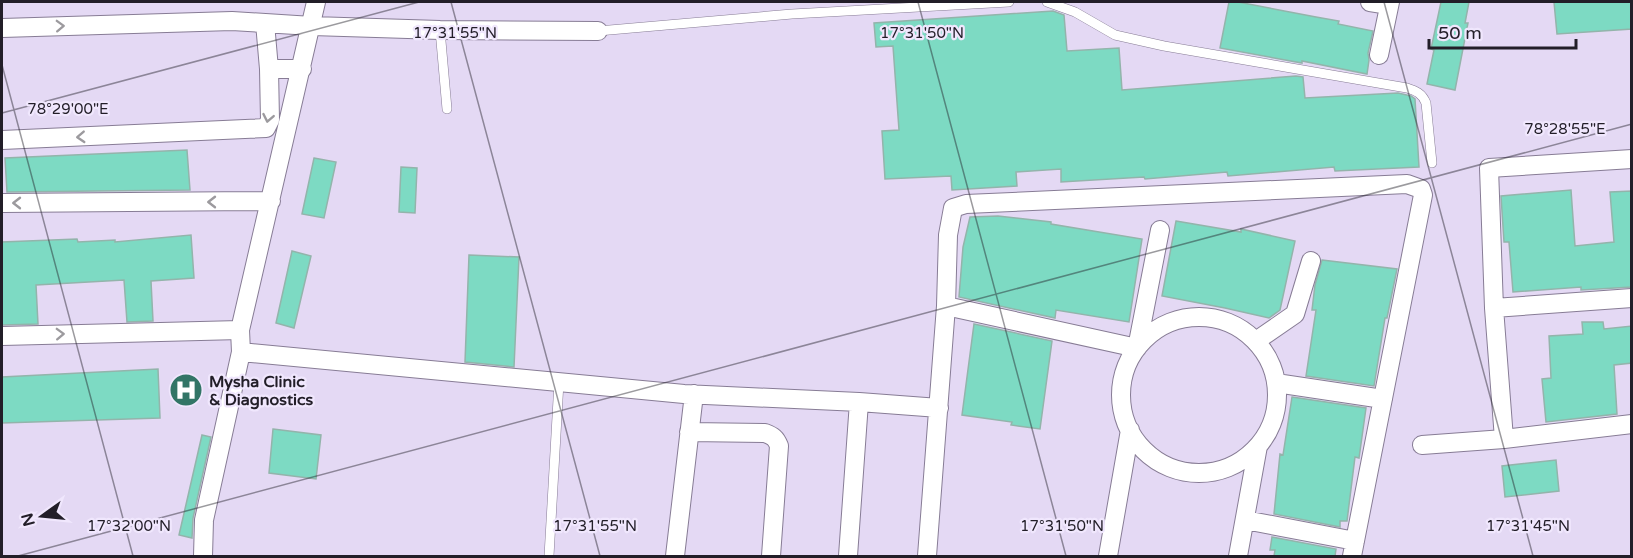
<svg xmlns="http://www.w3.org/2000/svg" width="1633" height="558" font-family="'Varela Round',sans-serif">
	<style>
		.building { fill: #7ddac3; stroke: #93b4ab; stroke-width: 1.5 }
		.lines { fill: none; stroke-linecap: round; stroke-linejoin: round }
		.service-casing { stroke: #877c95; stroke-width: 10 }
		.minor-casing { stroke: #877c95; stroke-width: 20 }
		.service { stroke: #fff; stroke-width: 9 }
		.minor { stroke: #fff; stroke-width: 18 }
		.oneway { stroke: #9c9a9e }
		.ticks { fill: none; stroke: #221e28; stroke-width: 1.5; stroke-opacity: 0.45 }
		.labels { text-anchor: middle; stroke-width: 4.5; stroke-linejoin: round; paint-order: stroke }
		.poi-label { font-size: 16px; font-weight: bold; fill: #221e28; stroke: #f0e7fd; text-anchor: start }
		.ticks-label { font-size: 15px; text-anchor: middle; fill: #221e28; stroke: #f0e7fd; stroke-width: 4.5; stroke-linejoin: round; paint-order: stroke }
	</style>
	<rect width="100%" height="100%" fill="#e4d9f4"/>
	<path class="building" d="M1229,2H1238L1316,17L1339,21L1338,24L1373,31L1368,53L1369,60L1367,74L1302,61V63L1220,48Z
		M1441,2H1469L1465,23H1468L1455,90L1427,84L1434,50L1431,49Z
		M1554,2H1632V29L1557,34Z
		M1053,11L1064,15L1067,51L1119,48L1122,90L1296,76L1303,77L1305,98L1398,93L1411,96L1415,99L1419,167L1335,171L1334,167L1228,176L1227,172L1145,179L1144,177L1061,182V169L1016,172L1017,186L952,190L951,176L885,179L882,131L899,130L893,46L876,47L874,23Z
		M187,150L190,190L7,192L5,158Z
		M314,158L336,162L324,218L302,214Z
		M401,167L417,168L415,213L399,212Z
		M1571,190L1575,246L1614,242L1610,192L1632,191V287L1581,290V287L1513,292L1509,242H1504L1501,196Z
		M998,216L1051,222V224L1142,239L1129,322L1056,310L1055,318L959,297L963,247L970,217Z
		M1176,221L1241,232V229L1295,241L1280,310L1269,318L1225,308L1162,296Z
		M191,235L194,278L151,281L153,321L127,322L124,280L36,285L38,324L2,325V242L77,239L78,242L115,240V242Z
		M292,251L311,256L294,328L276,323Z
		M469,255L519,257L514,367L465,362Z
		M1322,260L1397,269L1387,318H1385L1374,386L1306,376L1316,310H1312L1315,285Z
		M1582,322H1603L1604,329L1632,326V363L1614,365L1617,414L1546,422L1542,379L1551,378L1549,336L1583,334Z
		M974,324L1052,341L1040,429L1011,425L1012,422L962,415Z
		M158,369L160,418L2,423V377Z
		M1292,397L1366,408L1359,458L1355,457L1347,521H1340V527L1274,514L1280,454L1283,455Z
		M273,429L321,435L316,479L269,473Z
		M202,435L211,437L193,518L192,538L179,535Z
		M1556,460L1559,491L1505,497L1502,466Z
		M1272,537L1336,549L1335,556H1274L1275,550H1270Z"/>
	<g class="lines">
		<g class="service-casing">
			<path id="service" d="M1047,2L1075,12L1115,35L1164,46L1407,88C1416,91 1422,93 1426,103L1432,163
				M440,30L447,109
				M598,31L792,14L1009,2
				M549,556L559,382"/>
		</g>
		<g class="minor-casing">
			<path id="minor" d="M1370,2L1389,5
				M265,23L269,69
				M2,28L232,21L312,26L440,30L598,31
				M1379,55L1390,2
				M2,140L266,128L270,120L269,69H302
				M2,203L271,201
				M946,306L1137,348L1160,230
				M1494,308L1632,298
				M1121 395a78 78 0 1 1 156 0a78 78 0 1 1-156 0Z
				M2,336L240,330
				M1256,341L1295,314L1311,261
				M241,352L684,394L859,402L939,408
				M1276,383L1383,399
				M689,432L765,433C773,436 776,438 779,446L771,556
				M1504,439L1494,308L1489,168L1632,159
				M1422,445L1504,439L1632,424
				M1245,520L1355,541
				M203,556L204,520L241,352L240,330L316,2
				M675,556L694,394
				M848,556L859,402
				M927,556L946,306L948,235L953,208L966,204L1407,184L1421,189L1423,195L1352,556
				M1108,556L1130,430
				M1238,556L1258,446"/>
		</g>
		<use href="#service" class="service"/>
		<use href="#minor" class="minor"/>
	</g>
	<defs><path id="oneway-chevron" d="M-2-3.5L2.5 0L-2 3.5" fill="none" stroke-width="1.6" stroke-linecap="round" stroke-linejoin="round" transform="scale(1.5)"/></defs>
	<g class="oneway">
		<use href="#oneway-chevron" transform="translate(60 26) rotate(-2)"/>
		<use href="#oneway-chevron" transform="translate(268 118) rotate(101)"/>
		<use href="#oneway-chevron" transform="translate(81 137) rotate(177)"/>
		<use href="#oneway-chevron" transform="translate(212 202) rotate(180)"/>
		<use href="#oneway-chevron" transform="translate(17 203) rotate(180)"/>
		<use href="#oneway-chevron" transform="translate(60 334) rotate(-2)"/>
	</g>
	<path class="ticks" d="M451,2L600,556M918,2L1066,556M1384,2L1533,556M2,65L133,556M2,113L419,2M18,556L1632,124"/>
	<defs>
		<g id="hospital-disc" transform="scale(1.725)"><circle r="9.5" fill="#327566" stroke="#f0e7fd"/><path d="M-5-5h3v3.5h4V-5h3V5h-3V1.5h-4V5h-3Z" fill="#fff"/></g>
	</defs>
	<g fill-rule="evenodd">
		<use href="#hospital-disc" x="186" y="390"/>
	</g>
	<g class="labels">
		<g class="poi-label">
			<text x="209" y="387">Mysha Clinic<tspan x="209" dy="18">&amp; Diagnostics</tspan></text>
		</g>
	</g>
	<g class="ticks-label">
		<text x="455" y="38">17°31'55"N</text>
		<text x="922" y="38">17°31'50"N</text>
		<text x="68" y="114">78°29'00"E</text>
		<text x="1565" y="134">78°28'55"E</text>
		<text x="129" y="531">17°32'00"N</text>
		<text x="595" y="531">17°31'55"N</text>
		<text x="1062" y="531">17°31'50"N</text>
		<text x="1528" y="531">17°31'45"N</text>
	</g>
	<rect width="1633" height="558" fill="none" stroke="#221e28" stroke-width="6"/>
	<g transform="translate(42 516) rotate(255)" stroke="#f0e7fd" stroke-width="4.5" paint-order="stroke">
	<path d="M0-4.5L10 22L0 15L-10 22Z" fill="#221e28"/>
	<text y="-9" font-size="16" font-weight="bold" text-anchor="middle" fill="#221e28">N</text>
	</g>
	<path d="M1429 39v9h147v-9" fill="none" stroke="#221e28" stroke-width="3"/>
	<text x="1438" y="39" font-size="18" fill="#221e28" stroke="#f0e7fd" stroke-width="4.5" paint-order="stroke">50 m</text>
</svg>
